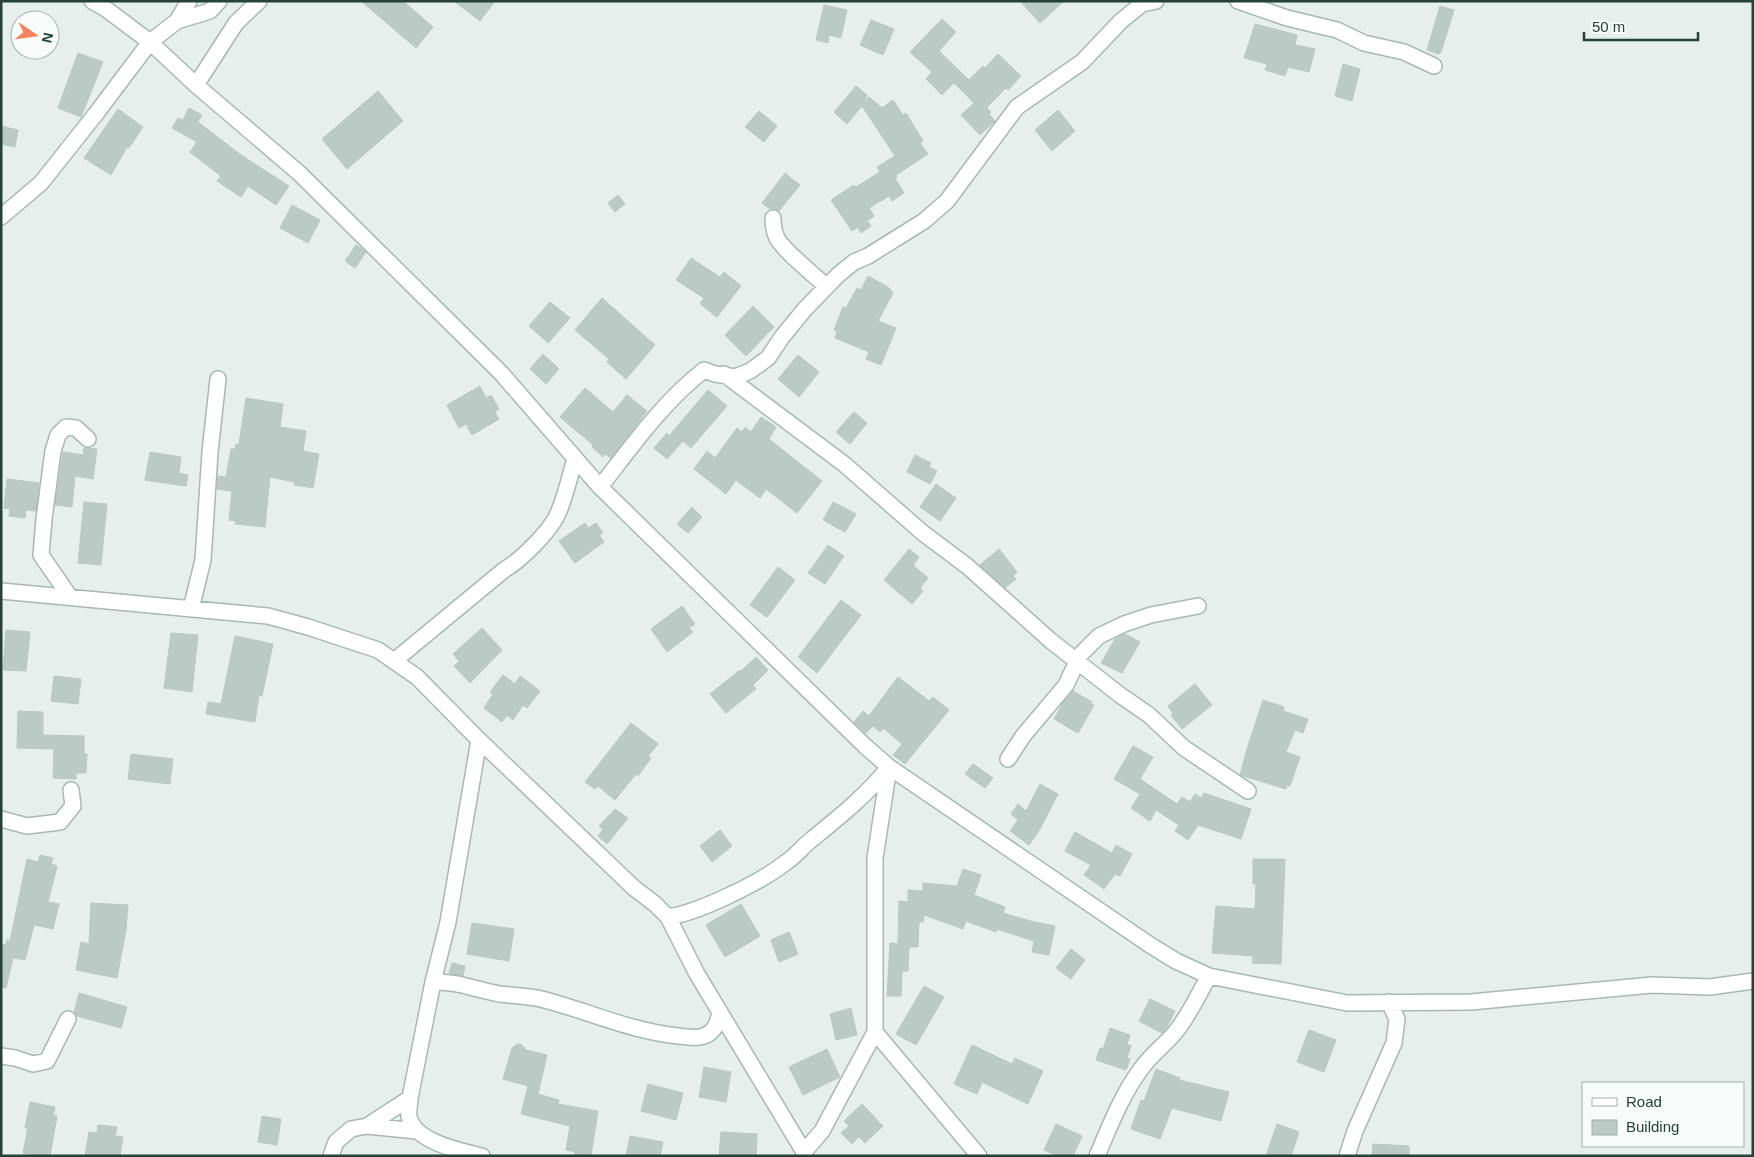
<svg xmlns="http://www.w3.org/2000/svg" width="1754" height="1157" font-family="Helvetica,sans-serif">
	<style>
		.building { fill: #bbcac4; stroke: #b8c9c2 }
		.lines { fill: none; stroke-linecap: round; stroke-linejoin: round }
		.minor-casing { stroke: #a8b8b2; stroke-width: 18 }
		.minor { stroke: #fff; stroke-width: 15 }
	</style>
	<rect width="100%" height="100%" fill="#e6efeb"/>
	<path class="building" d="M361,1H403L433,27L416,48Z
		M454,1H495L480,21Z
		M1020,1H1064L1040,23Z
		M824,5L847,10L841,38L829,35L828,43L816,40Z
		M1440,6L1454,10L1441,52L1439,54L1427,50Z
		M942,19L956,32L939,51L969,80L983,66L985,68L998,54L1021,76L1008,90L1006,88L988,106L987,108L991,112L989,114L995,121L980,135L961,115L974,103L954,83L942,95L926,79L932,72L910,52Z
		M871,20L894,29L883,55L860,45Z
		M1255,24L1297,35L1295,45L1315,49L1309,72L1288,67L1285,76L1265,70L1267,64L1244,58Z
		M78,53L103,62L81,117L58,108Z
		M1343,64L1360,69L1352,101L1335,96Z
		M856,86L867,95L863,104L869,97L882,108L893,100L903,115L906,113L923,141L920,143L928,154L896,175L897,177L895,178L904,193L892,201L889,196L869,208L874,216L867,221L871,226L861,233L858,227L852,231L831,200L854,185L856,187L880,172L877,167L895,156L862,106L847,124L834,112Z
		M378,91L403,121L347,169L322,139Z
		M189,108L202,115L198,122L241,155L289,186L276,205L248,186L241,197L217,181L221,176L190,152L197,142L172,128L178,118L183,120Z
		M118,109L143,127L129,148L127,147L111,175L84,158Z
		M1058,110L1075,131L1052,151L1035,130Z
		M759,111L777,126L764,142L745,127Z
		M1,126L18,130L15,147L1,144Z
		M785,173L800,185L779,211L773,209H770L762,203Z
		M618,195L625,204L615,212L608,203Z
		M292,205L320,220L308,243L280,228Z
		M356,245L366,252L355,268L345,261Z
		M691,258L720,277L724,272L741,286L717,317L700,304L704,298L676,280Z
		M868,276L888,287L893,293L878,321L896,328L881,365L866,359L869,352L835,338L837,331L834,330L843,307L846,308L857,288L861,290Z
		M602,298L655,345L626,379L607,362L609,359L575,330Z
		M550,302L570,318L548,343L529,326Z
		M753,306L774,327L746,356L725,335Z
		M543,354L559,369L546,384L530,369Z
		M798,355L819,372L799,397L778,379Z
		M480,386L486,398L491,395L499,409L495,412L499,419L472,435L466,424L459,428L447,405Z
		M585,388L613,412L627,395L647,411L611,458L605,454L603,457L592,447L593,445L560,417Z
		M708,390L727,406L691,448L683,441L667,459L654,448L667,433L669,436Z
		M246,398L283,404L280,427L306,431L303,451L319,454L313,488L294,485L295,482L270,477L265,527L235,524L236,521L229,520L232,491L217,489L218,476L226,477L231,449H235L236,444H239Z
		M854,412L867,423L850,444L836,432Z
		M761,417L776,427L769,439L822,481L797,513L766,489L760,498L736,480L726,494L694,469L707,451L715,458L737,428L742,432L745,427L751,432Z
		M84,448L97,449L93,479L75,476L72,507L55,505L63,452L83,455Z
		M150,452L181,457L179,473L188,475L186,486L145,480Z
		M915,455L931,463L929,467L937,471L930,484L907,472Z
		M7,479L39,483L36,511L26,510L25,518L9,516L10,509L4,508Z
		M936,484L956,498L940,521L920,507Z
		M84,502L107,504L101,565L78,563Z
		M833,502L856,514L845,532L823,520Z
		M692,507L702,517L688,533L677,524Z
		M585,523L588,528L596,523L603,533L599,535L604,542L575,563L559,541Z
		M828,545L844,556L825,584L808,573Z
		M909,549L919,557L913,565L928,578L920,588L923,591L912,604L884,580Z
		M999,549L1017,572L1013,576L1016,579L1005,588L980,565Z
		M778,567L795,580L767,617L750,605Z
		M841,600L861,615L817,673L798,657Z
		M682,606L695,624L689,628L693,632L667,652L651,629Z
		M482,628L502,650L470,683L454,666L459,661L453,654Z
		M6,630L30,632L26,671L3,670Z
		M171,633L198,635L192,692L164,688Z
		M1125,634L1140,642L1122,673L1101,663L1115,639Z
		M235,636L273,644L262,696L259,695L255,722L206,714L208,702L221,704Z
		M756,657L768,670L753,685L756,689L726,713L710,694L740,670L741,671Z
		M503,675L515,684L520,676L540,691L527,708L523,705L513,720L507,715L502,722L484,708L493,694L490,692Z
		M54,676L81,679L78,704L51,701Z
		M898,677L929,701L933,697L949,710L905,764L893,755L902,744L883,728L880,732L873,726L866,733L854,722L863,711L869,716Z
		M1195,684L1212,705L1182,729L1171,715L1173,713L1168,706Z
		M1073,691L1092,702L1091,704L1094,705L1078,733L1054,719L1064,701Z
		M1263,700L1284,707L1283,711L1308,719L1303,733L1295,730L1286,752L1300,757L1290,786L1287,785L1286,789L1240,775L1247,749Z
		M18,711L43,712V735L84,736V754H87L86,773H76V779L53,778L54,749L17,748Z
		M631,723L658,744L648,756L651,758L638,776L636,774L615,800L598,786L595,789L585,782Z
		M1133,746L1153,757L1140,779L1177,804L1182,797L1190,802L1195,794L1201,798L1204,793L1251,809L1241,839L1198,825L1188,840L1175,831L1179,825L1156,810L1150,821L1131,808L1140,794L1114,779Z
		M131,754L173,759L170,784L128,779Z
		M973,764L993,778L985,788L965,774Z
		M1040,784L1058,794L1040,829L1029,845L1010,831L1018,820L1011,814L1018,804L1026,811Z
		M615,809L628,818L607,844L598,836L603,829L599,826Z
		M720,830L732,846L712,862L700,846Z
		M1075,832L1112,853L1116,845L1132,854L1120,876L1115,874L1104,889L1084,875L1091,865L1065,851Z
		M40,855L53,858L51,864L57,866L48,902L59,904L53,929L34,925L25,960L13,958L6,988L1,987V944L6,945L7,940L10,941L27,859L38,862Z
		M1253,859H1285L1281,964L1252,963L1253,956L1212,953L1216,906L1255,909L1256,884H1253Z
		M963,869L981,875L974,895L1005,907L1003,913L1030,921L1055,926L1049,955L1032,952L1034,941L997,929L996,932L966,921L963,929L924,915L923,922H919L918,947H909L908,971H902L901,996H887L890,943L898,944L899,901L908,902V890L923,891V883L957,886Z
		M91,903L128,905L126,930L117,978L76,970L81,942L89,944Z
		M741,904L760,936L725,957L706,925Z
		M472,923L514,929L509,961L467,954Z
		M789,932L798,954L779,962L771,940Z
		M1071,949L1085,960L1071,979L1056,968Z
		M452,963L465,966L463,976L449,973Z
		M924,986L944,997L916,1045L896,1034Z
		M79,993L127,1007L121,1028L77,1016L74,1012Z
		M1150,999L1175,1011L1167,1027L1162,1033L1139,1021Z
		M851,1008L857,1035L836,1040L830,1014Z
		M1110,1028L1130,1035L1127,1044L1131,1046L1127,1058L1130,1059L1126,1070L1096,1060L1100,1048L1103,1049Z
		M1309,1030L1336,1040L1324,1072L1297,1062Z
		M517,1044H521L526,1050L547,1055L538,1094L559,1100L558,1104L598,1111L591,1156H574L575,1152L566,1150L570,1126L521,1114L528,1086L503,1079L512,1048Z
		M972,1045L1012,1064L1015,1058L1043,1071L1028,1104L982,1082L977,1094L954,1084Z
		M827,1049L840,1077L803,1095L789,1067Z
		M704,1067L731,1072L726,1102L699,1097Z
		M1156,1069L1180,1078L1179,1080L1229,1092L1221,1121L1172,1108L1160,1139L1131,1129L1141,1100L1144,1101Z
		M648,1084L683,1093L676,1120L641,1111Z
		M30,1102L55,1107L53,1115L57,1116L50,1156H36L23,1153L28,1128H25Z
		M862,1104L883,1126L865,1143L859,1137L852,1144L841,1133L849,1126L844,1121Z
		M262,1116L281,1119L277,1145L258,1142Z
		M1056,1124L1082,1136L1073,1156H1058L1044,1150Z
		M1277,1124L1299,1132L1291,1156H1266Z
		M98,1125L117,1127L115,1136L123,1137L120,1156H85L89,1132L97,1133Z
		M721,1132L757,1134L756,1156H719Z
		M630,1136L663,1142L660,1156H626Z
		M1373,1144L1409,1146V1156H1372Z"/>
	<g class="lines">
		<g class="minor-casing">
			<path id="minor" d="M92,1L106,9L150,42L196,85L299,173L501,373L600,487L865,746L889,767L1150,945L1176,961L1209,976L1347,1003L1471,1002L1652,985L1710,987L1753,981
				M1238,1L1287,18L1337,30L1364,43L1404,52L1434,66
				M177,21L210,11L219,1
				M196,85L236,23L259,1
				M1,217L41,183L95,115L150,42L177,21L189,1
				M773,218C773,225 774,232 777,238C783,250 814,275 826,286
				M724,374L844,464L923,533L967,566L1051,641L1120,695L1149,715L1184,748L1248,791
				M600,487C632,446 663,402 704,370L715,374L735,377L750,371L768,358L782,337L805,309L838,275L854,262L868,256L924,221L947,201L1017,107L1082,62L1121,21L1142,4L1156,1
				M1,591L268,616L308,627L378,650L417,677L479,740L634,888L655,904L668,917L697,974L804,1152L805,1156
				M70,597L41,555L44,519L53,451L58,435L66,427L76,428L88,439
				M191,609L203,560L210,452L218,379
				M394,661L504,570C521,560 552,530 559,511C566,494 570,476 575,458
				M479,740L448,922L433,982L410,1098C410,1103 408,1112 409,1117C415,1142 461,1151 482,1156
				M1008,759L1023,736L1066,685L1080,655L1099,636L1124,624L1151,615L1198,606
				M889,767L875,858V1032L979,1156
				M1,819L27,826L60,822L73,806L71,790
				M668,917C698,913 761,882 785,863C795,857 802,847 811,840C838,818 867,795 889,767
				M433,982C456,981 477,990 500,994C515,996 531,996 545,1000C590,1012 631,1031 678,1036C686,1037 696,1039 704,1036C715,1032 718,1022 720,1012
				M1,1056L15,1058L33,1064L47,1061L68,1019
				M367,1126L417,1131
				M804,1152L822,1131L875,1032
				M331,1156L336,1142L351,1129L367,1126L410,1098
				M1097,1156C1110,1126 1121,1096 1141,1069C1150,1056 1162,1047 1173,1035C1188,1018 1198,995 1209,976
				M1347,1156L1355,1131L1394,1043L1397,1019L1389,1002"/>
		</g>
		<use href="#minor" class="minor"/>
	</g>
	<rect width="1754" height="1157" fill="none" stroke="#24423a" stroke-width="5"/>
	<rect x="1582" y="1082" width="162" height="65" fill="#f7fbf9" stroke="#a3b1ad"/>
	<rect x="1592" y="1098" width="25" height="8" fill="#ffffff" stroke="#a3b1ad"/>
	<text x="1626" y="1107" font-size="15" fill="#24423a">Road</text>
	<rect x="1592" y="1120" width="25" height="15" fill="#bbcac4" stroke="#a3b1ad"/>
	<text x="1626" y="1132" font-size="15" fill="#24423a">Building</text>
	<g transform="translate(35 35) rotate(103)"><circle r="24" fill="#f7fbf9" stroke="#a3b1ad"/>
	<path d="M0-4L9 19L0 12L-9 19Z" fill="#f4845f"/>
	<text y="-8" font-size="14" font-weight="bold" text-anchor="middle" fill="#24423a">N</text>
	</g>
	<path d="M1584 32v8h114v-8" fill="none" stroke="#24423a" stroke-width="2.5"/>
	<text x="1592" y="32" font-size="15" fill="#24423a" stroke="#f7fbf9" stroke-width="4" paint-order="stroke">50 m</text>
</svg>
